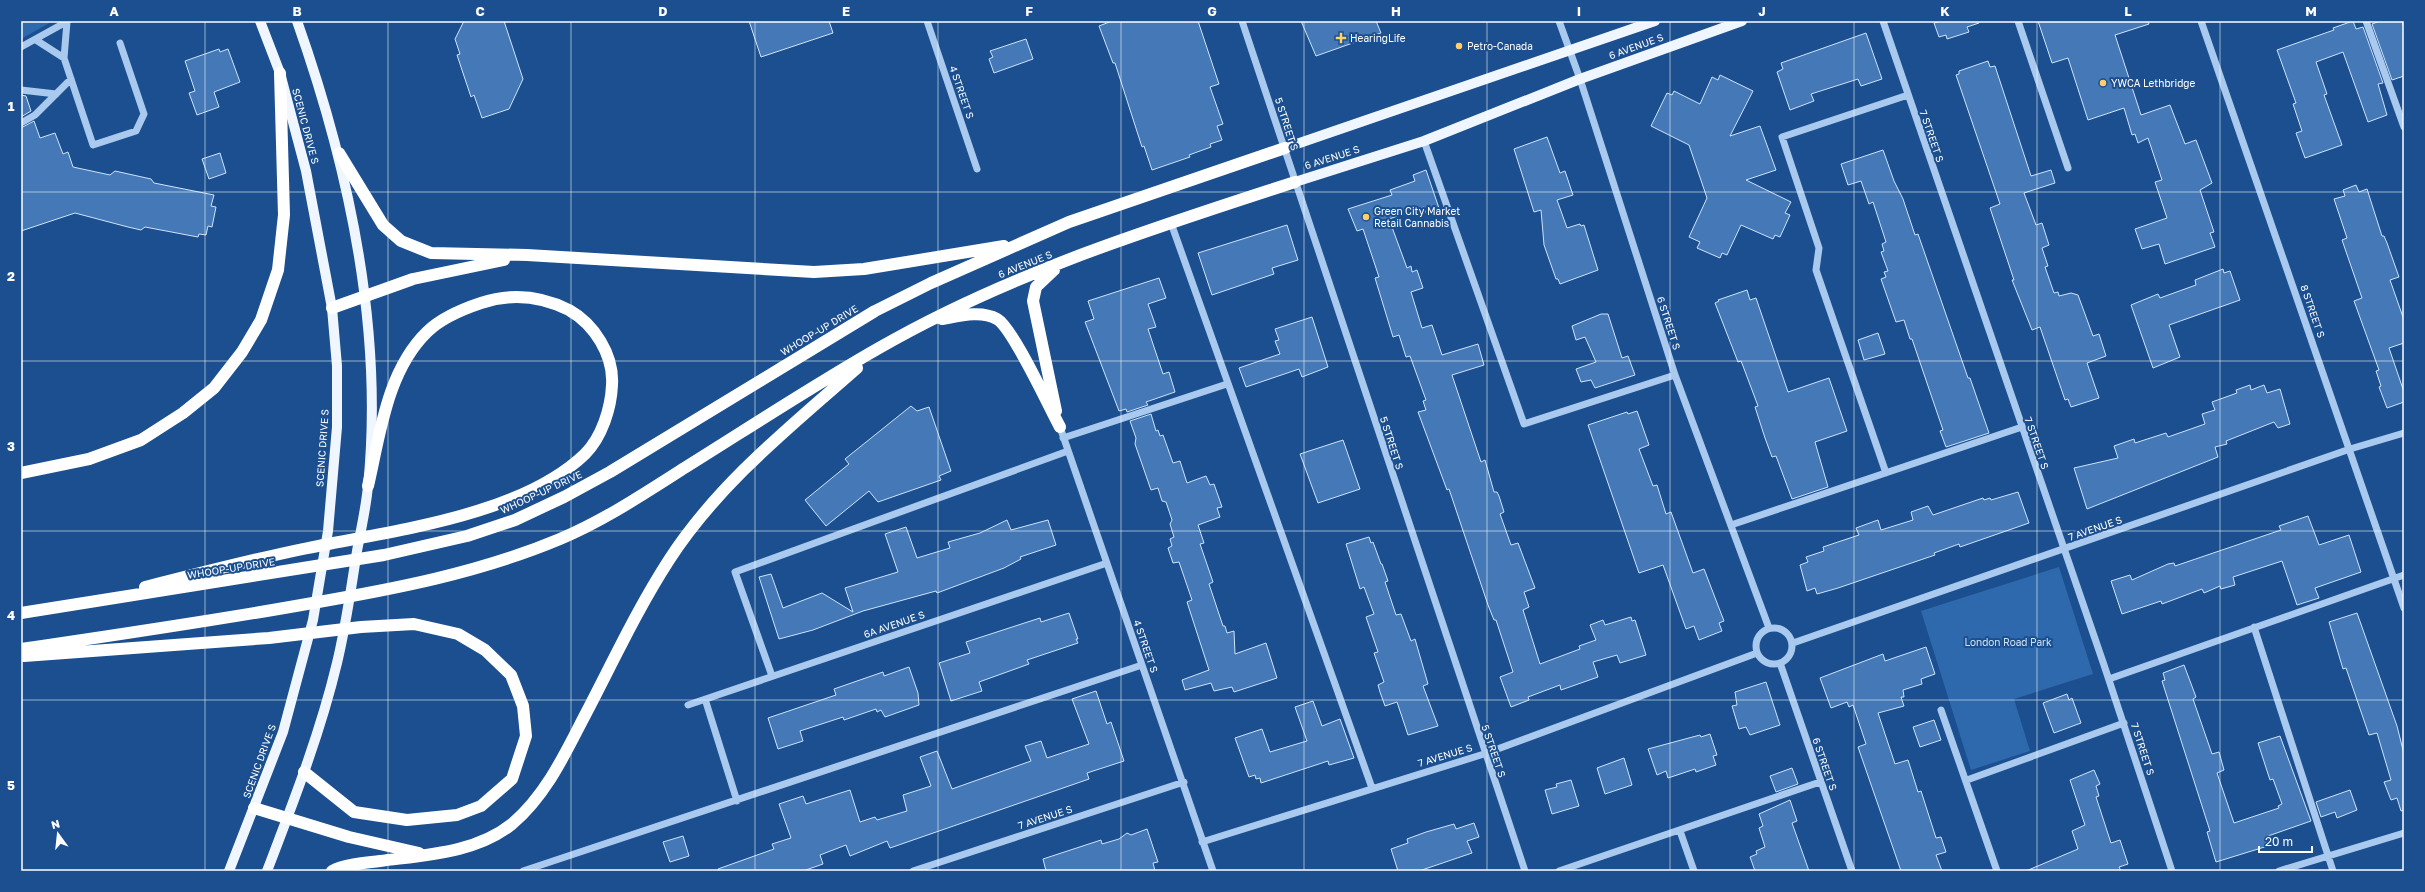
<svg xmlns="http://www.w3.org/2000/svg" width="2425" height="892" font-family="'Golos Text',sans-serif">
	<style>
		.green { fill: #2e69ad }
		.building { fill: #4478b7; stroke: #cfe3fa }
		.lines { fill: none; stroke-linecap: round; stroke-linejoin: round }
		.minor { stroke: #a9c9ee; stroke-width: 7 }
		.major { stroke: #f0f6ff; stroke-width: 10 }
		.highway { stroke: #fff; stroke-width: 12 }
		.grid { fill: none; stroke: #fff; stroke-width: 1; stroke-opacity: 0.55 }
		.poi-dot { fill: #ffd166; stroke: #1b4f8f; stroke-width: 1.5 }
		.labels { text-anchor: middle; stroke-width: 4; stroke-linejoin: round; paint-order: stroke }
		.poi-label { font-size: 10px; fill: #fff; stroke: #1b4f8f; text-anchor: start }
		.street-label { font-size: 10px; fill: #fff; stroke: #1b4f8f }
		.park-label { font-size: 10px; fill: #cfe3fa; stroke: #1b4f8f }
		.neatline { fill: none; stroke: #fff; stroke-width: 1.5 }
		.grid-label { font-size: 13px; text-anchor: middle; font-weight: bold; fill: #fff }
	</style>
	<rect width="100%" height="100%" fill="#1b4f8f"/>
	<path class="green" d="M21,21H53L21,39Z
		M2059,567L2093,674L2014,699L2030,751L1971,770L1921,611Z"/>
	<path class="building" d="M464,21H504L523,79L509,109L482,118L474,95L471,97L457,55L460,54L455,39Z
		M749,21H829L833,33L761,57Z
		M1112,21H1198L1219,84L1210,87L1223,124L1217,126L1222,140L1210,144L1211,147L1189,155L1190,157L1152,170L1144,146L1142,147L1115,63H1113L1099,26Z
		M1301,21H1376L1381,33L1316,56Z
		M1942,21H1979V23L1967,27L1969,32L1947,39L1946,35L1939,37L1934,23Z
		M2038,21H2148L2149,24L2115,35L2141,115L2170,105L2185,144L2196,140L2212,183L2200,190L2214,232L2210,233L2215,247L2165,264L2159,244L2142,249L2135,229L2167,218L2155,182L2162,180L2148,138L2138,143L2135,134L2132,135L2124,108L2088,120L2068,58L2052,63Z
		M2353,21L2356,29L2363,27L2383,83L2378,84L2387,115L2368,122L2343,52L2316,62L2327,94L2324,95L2342,145L2305,158L2296,133L2302,131L2293,104L2296,103L2277,50L2334,30L2333,28Z
		M2380,21H2402L2404,28V76L2392,80L2372,24Z
		M1866,33L1882,79L1861,86L1858,79L1811,94L1814,101L1790,110L1777,72L1783,69L1781,63Z
		M1026,39L1033,59L994,73L989,59L993,57L990,51Z
		M219,49L220,52L228,49L240,82L214,92L219,107L197,115L189,93L195,91L185,61Z
		M1988,61L1990,67L1995,66L2031,176L2051,170L2055,183L2024,193L2036,225L2042,223L2049,245L2042,248L2048,266L2045,267L2054,293L2058,292L2059,296L2071,293L2078,295L2093,336L2099,334L2106,356L2087,363L2099,398L2071,407L2068,399L2065,400L2040,327L2032,330L2012,280H2014L1990,208L2000,204L1956,75L1959,74V71Z
		M1720,75L1753,91L1730,136L1760,126L1776,170L1746,180L1791,202L1785,213L1790,215L1780,237L1775,235L1773,239L1741,225L1727,255L1722,253L1720,258L1697,248L1700,242L1689,237L1707,198L1689,145L1651,126L1667,93L1672,95L1674,91L1700,104L1712,77L1718,80Z
		M21,95L26,96L31,111L21,117Z
		M34,121L40,138L55,133L63,154L68,152L73,167L110,175L115,171L151,179L154,183L214,195L211,206L216,207L212,227L208,226L206,235L199,234L198,237L145,227L141,230L128,227L75,213L21,231V128Z
		M1547,137L1560,173L1565,171L1573,195L1557,200L1567,228L1580,224L1581,226L1584,225L1598,270L1560,284L1558,279H1556L1544,245L1541,210L1534,212L1514,149Z
		M1883,150L1894,181L1903,199L1915,235L1918,234L1968,378H1970L1989,433L1946,447L1940,431L1943,430L1912,339H1910L1904,320L1896,322L1881,279L1886,277L1884,272L1888,271L1881,252L1884,251L1882,244L1886,242L1873,202L1869,204L1861,181L1848,185L1841,164Z
		M220,153L226,173L209,179L202,159Z
		M1426,170L1440,211L1427,215L1424,207L1389,219L1407,268L1411,266L1412,272L1417,270L1423,288L1411,292L1422,328L1432,325L1442,355L1478,344L1484,365L1452,375L1481,462L1485,460L1494,492H1497L1499,496L1504,512L1500,514L1511,545L1518,543L1535,588L1524,592L1529,607L1523,610L1540,664L1580,649L1579,646L1596,640L1590,625L1603,620L1605,625L1631,617L1632,621L1635,620L1646,655L1620,663L1617,655L1593,662L1598,677L1561,690L1560,685L1528,697L1529,700L1511,707L1500,677L1513,672L1496,620H1494L1488,605L1449,489L1447,490L1418,412L1426,410L1423,401L1426,400L1410,356L1406,357L1399,335L1393,337L1375,278L1379,277L1363,229L1357,231L1348,209L1392,195L1390,190L1415,181L1413,175Z
		M2356,185L2359,192L2367,189L2382,236H2384L2387,243L2399,277L2390,280L2404,320V343L2389,348L2404,392V402L2387,408L2379,387L2381,386L2376,371L2379,370L2354,301L2362,298L2342,240L2347,238L2334,199L2345,196L2343,190Z
		M1287,225L1298,260L1272,268L1274,274L1212,295L1198,253Z
		M2223,269L2224,273L2230,271L2240,300L2169,325L2180,357L2153,368L2131,305L2158,294L2160,298L2196,285L2195,280Z
		M1159,278L1166,298L1148,304L1156,327L1148,329L1163,374L1169,372L1175,392L1146,402L1148,405L1127,412L1126,409L1119,411L1085,322L1094,319L1088,301Z
		M1747,290L1750,300L1756,298L1788,392L1829,378L1847,431L1815,442L1828,487L1792,499L1776,456L1772,457L1765,438L1755,407L1758,406L1743,366L1741,361L1738,362L1715,303L1719,301L1718,300Z
		M1601,314H1608L1622,358L1628,356L1635,375L1595,388L1591,380L1581,382L1576,369L1596,362L1585,337L1576,340L1572,326Z
		M1312,317L1328,367L1302,377L1299,369L1246,387L1239,368L1280,354L1275,341L1279,340L1275,329Z
		M1878,333L1885,354L1864,360L1858,340Z
		M2250,385L2251,390L2264,385L2267,393L2280,389L2290,424L2278,428L2274,422L2226,441L2227,444L2215,447L2218,457L2087,509L2074,468L2118,458L2114,446L2134,439L2135,443L2166,433L2168,437L2205,424L2202,414L2215,410L2212,402L2237,393L2236,390Z
		M911,406L917,411L929,407L951,471L939,476L941,480L878,502L869,491L826,526L805,500L849,464L845,459Z
		M1637,411L1649,445L1639,449L1653,486L1657,485L1666,514L1671,512L1693,573L1704,569L1724,621L1719,623L1722,631L1699,640L1694,626L1686,629L1663,565L1639,573L1588,425L1627,412L1628,414Z
		M1151,414L1156,431L1158,430L1160,436L1163,435L1173,463L1180,461L1187,483L1206,476L1210,485L1214,484L1222,507L1217,508L1220,517L1198,525L1204,543L1200,544L1213,582L1209,584L1223,626H1225L1227,633L1234,631L1235,654L1266,643L1277,678L1234,692L1232,687L1214,691L1211,683L1185,690L1182,680L1209,670L1187,602L1192,600L1179,562L1173,563L1168,548L1172,546L1170,539L1174,537L1170,524L1172,520L1166,502L1162,501L1158,488L1151,490L1135,444L1136,438L1130,421Z
		M1343,440L1360,489L1318,503L1300,454Z
		M2018,492L2029,523L1960,547L1959,544L1934,553L1935,555L1838,588L1817,594L1815,588L1807,591L1800,565L1808,562L1806,557L1824,551L1823,547L1859,535L1856,528L1878,520L1881,530L1913,520L1911,512L1928,506L1933,515L1983,498L1984,500L1990,498L1991,500Z
		M2308,516L2319,545L2349,535L2361,572L2315,588L2319,598L2297,605L2282,561L2233,577L2235,585L2221,589L2220,586L2204,593L2202,589L2162,604L2161,601L2122,614L2111,581L2130,575L2132,580L2168,564L2174,563L2175,566L2281,530L2279,526Z
		M1007,520L1011,530L1048,520L1056,545L1020,557L1021,559L1004,568L937,593L936,591L863,611L813,630L779,639L759,577L771,574L783,608L822,593L853,612L845,588L898,572L885,534L906,527L917,558L950,548L948,542L980,533Z
		M1369,537L1371,543L1373,542L1381,564H1382L1388,581L1385,582L1396,615L1401,614L1411,641L1415,639L1428,684L1423,686L1438,726L1408,735L1397,702L1385,706L1380,692L1378,685L1384,682L1374,653L1378,652L1366,617L1374,614L1364,587L1360,589L1346,544Z
		M1069,613L1078,639H1076L1078,643L1027,660L1029,664L979,682L982,691L951,701L939,663L970,653L966,642L1040,618L1041,622Z
		M2357,613L2397,726L2404,754V810L2401,811L2397,798L2391,800L2384,782L2391,780L2377,733L2369,735L2346,668L2343,669L2329,622Z
		M1926,647L1935,674L1921,679L1922,684L1903,690L1904,697H1901L1904,706L1878,713L1895,764L1908,760L1918,792L1921,791L1936,838L1941,837L1946,852L1936,855L1942,871H1901L1858,747L1866,744L1853,705L1849,707L1847,702L1831,708L1820,678L1883,654L1885,661Z
		M2184,665L2196,697L2193,699L2212,754L2219,752L2224,770L2217,773L2234,823L2279,808L2278,806L2282,804L2273,779L2270,780L2258,743L2280,736L2311,821L2268,836L2271,845L2216,862L2207,832L2210,831L2162,681L2165,680L2163,673Z
		M909,667L918,693L919,705L885,717L881,710L877,712L876,709L844,720L843,717L800,731L803,741L778,749L768,718L836,695L834,689L883,672L884,676Z
		M1766,682L1780,725L1750,735L1746,727L1739,729L1732,706L1737,705L1735,692Z
		M1096,691L1107,724L1111,722L1124,761L1087,773L1089,779L890,848L887,841L850,856L846,845L820,855L823,864L803,871H718V869L774,849L772,844L791,838L779,804L803,796L806,804L850,790L860,822L875,817L877,820L907,811L903,795L931,786L920,757L937,751L952,789L1031,761L1025,746L1041,741L1047,758L1089,744L1072,699Z
		M2067,694L2069,700L2072,698L2081,723L2054,733L2043,703Z
		M1313,701L1322,726L1340,719L1354,758L1329,765L1328,761L1261,783L1260,778L1256,779L1255,775L1249,777L1235,738L1262,729L1270,752L1307,741L1295,707Z
		M1934,720L1941,740L1920,747L1913,727Z
		M1710,734L1717,755L1713,756L1716,765L1696,772L1695,769L1668,778L1666,771L1657,775L1648,749L1700,735L1701,737Z
		M1624,758L1632,785L1605,794L1597,768Z
		M1792,768L1798,784L1776,792L1770,776Z
		M2094,770L2100,784L2096,786L2099,796L2096,797L2111,843L2120,840L2128,864L2119,867L2121,871H2026L2078,849L2072,831L2085,825L2070,780Z
		M1571,780L1579,806L1552,814L1545,790L1557,787L1556,784Z
		M2350,790L2357,810L2337,818L2335,812L2321,817L2316,802Z
		M1790,800L1797,821L1792,823L1809,871H1755L1750,857L1757,854L1756,851L1765,847L1759,828L1763,826L1759,814Z
		M1474,823L1479,837L1467,841L1472,853L1419,871H1398L1391,849L1408,843L1407,839L1426,832L1454,824L1456,829Z
		M1147,829L1158,862L1153,863L1155,871H1046L1043,859L1101,840L1102,844L1119,839L1127,833L1131,835Z
		M683,836L689,856L670,862L663,842Z"/>
	<g class="lines">
		<path class="minor" d="M927,21L977,169
			M1242,21L1525,871
			M1559,21L1580,79L1675,375L1769,628
			M1883,21L2104,665L2172,871
			M2018,21L2068,168
			M2201,21L2404,608
			M2366,21L2404,127
			M67,22L64,58L93,145L136,131L144,114L120,43
			M36,40L64,58
			M21,47L68,21
			M21,90L56,94
			M21,123L35,115L71,79
			M1424,141L1524,424L1675,375
			M1171,223L1372,788
			M1060,427L1213,871
			M1063,438L1227,384
			M1886,473L1816,270L1819,248L1782,137L1908,95
			M1731,525L2022,427
			M2254,627L2333,871
			M1756 646a18 18 0 1 1 36 0a18 18 0 1 1-36 0Z
			M1793,643L2350,449L2404,433
			M1780,663L1852,871
			M772,676L735,572L1068,451
			M2109,679L2404,575
			M705,699L737,801
			M688,705L1107,563
			M1941,710L1997,871
			M1967,780L2124,723
			M1680,831L1694,871
			M1202,842L1484,754L1757,653
			M523,871L1142,665
			M913,871L1184,782
			M1559,871L1820,782
			M2279,871L2404,833"/>
		<path class="major" d="M1285,148L1655,21
			M1295,182L1424,141L1580,79L1742,21
			M229,871L283,732L313,620L328,531L337,427V366L332,308L306,171L280,73L260,21
			M267,871C293,803 320,734 337,663C346,626 351,588 357,551C361,529 366,508 368,486C384,329 349,168 297,21"/>
		<path class="highway" d="M339,153L383,225L401,241L431,253L527,255L814,272L864,269L1004,246
			M1054,270L1036,287L1033,301L1056,411
			M332,308L413,279L504,260
			M942,319C959,316 981,310 997,319C1013,328 1049,407 1060,427
			M21,473L89,459L141,440L183,413L214,388L242,352L261,320L278,270L284,215L280,73
			M145,587C197,574 250,560 303,549C388,531 520,517 585,454C602,437 611,408 612,385C614,355 594,324 569,310C541,296 511,293 481,303C463,309 441,318 427,332C387,371 380,434 368,486
			M21,613L384,555L467,536L515,520L564,497L610,472L875,311L931,283L1069,222L1285,148
			M21,649C116,635 212,621 307,604C394,589 479,573 560,539C605,520 645,493 686,467C750,427 814,385 879,348C1009,273 1154,228 1295,182
			M24,656L269,638L361,627L414,624L458,634L485,650L511,675L523,706L526,736L512,779L481,806L457,815L407,820L354,812L304,772
			M254,808L349,837L419,853
			M332,871C346,864 365,863 380,861C425,855 476,853 512,824C545,796 564,756 583,719C611,666 636,611 669,560C718,484 790,427 857,368"/>
	</g>
	<path class="grid" d="M205,21V871M388,21V871M571,21V871M755,21V871M938,21V871M1121,21V871M1304,21V871M1487,21V871M1670,21V871M1854,21V871M2037,21V871M2220,21V871M21,192H2404M21,361H2404M21,531H2404M21,700H2404"/>
	<g class="poi-dot">
		<path d="M1339 32h4v4h4v4h-4v4h-4v-4h-4v-4h4z"/>
		<circle cx="1459" cy="46" r="4"/>
		<circle cx="2103" cy="83" r="4"/>
		<circle cx="1366" cy="217" r="4"/>
	</g>
	<g class="labels">
		<g class="poi-label">
			<text x="1350" y="42">HearingLife</text>
			<text x="1467" y="50">Petro-Canada</text>
			<text x="2111" y="87">YWCA Lethbridge</text>
			<text x="1374" y="215">Green City Market<tspan x="1374" dy="12">Retail Cannabis</tspan></text>
		</g>
		<g class="street-label">
			<text transform="translate(1636 46) rotate(-20)" y="4">6 AVENUE S</text>
			<text transform="translate(962 92) rotate(71)" y="4">4 STREET S</text>
			<text transform="translate(1287 124) rotate(72)" y="4">5 STREET S</text>
			<text transform="translate(306 126) rotate(75)" y="4">SCENIC DRIVE S</text>
			<text transform="translate(1932 136) rotate(71)" y="4">7 STREET S</text>
			<text transform="translate(1332 157) rotate(-18)" y="4">6 AVENUE S</text>
			<text transform="translate(1025 264) rotate(-22)" y="4">6 AVENUE S</text>
			<text transform="translate(2313 311) rotate(71)" y="4">8 STREET S</text>
			<text transform="translate(1669 323) rotate(72)" y="4">6 STREET S</text>
			<text transform="translate(819 330) rotate(-31)" y="4">WHOOP-UP DRIVE</text>
			<text transform="translate(1392 443) rotate(72)" y="4">5 STREET S</text>
			<text transform="translate(2037 443) rotate(71)" y="4">7 STREET S</text>
			<text transform="translate(322 448) rotate(-86)" y="4">SCENIC DRIVE S</text>
			<text transform="translate(541 492) rotate(-25)" y="4">WHOOP-UP DRIVE</text>
			<text transform="translate(2095 528) rotate(-19)" y="4">7 AVENUE S</text>
			<text transform="translate(231 568) rotate(-9)" y="4">WHOOP-UP DRIVE</text>
			<text transform="translate(894 624) rotate(-19)" y="4">6A AVENUE S</text>
			<text transform="translate(1146 646) rotate(71)" y="4">4 STREET S</text>
			<text transform="translate(2143 749) rotate(72)" y="4">7 STREET S</text>
			<text transform="translate(1494 751) rotate(71)" y="4">5 STREET S</text>
			<text transform="translate(1445 755) rotate(-17)" y="4">7 AVENUE S</text>
			<text transform="translate(259 761) rotate(-70)" y="4">SCENIC DRIVE S</text>
			<text transform="translate(1825 764) rotate(71)" y="4">6 STREET S</text>
			<text transform="translate(1045 817) rotate(-18)" y="4">7 AVENUE S</text>
		</g>
		<g class="park-label">
			<text x="2008" y="646">London Road Park</text>
		</g>
	</g>
	<rect width="2425" height="892" fill="none" stroke="#1b4f8f" stroke-width="44"/>
	<g transform="translate(58 834) rotate(345)" stroke="#1b4f8f" stroke-width="3" paint-order="stroke">
	<path d="M0-3L7 15L0 10L-7 15Z" fill="#ffffff"/>
	<text y="-6" font-size="11" font-weight="bold" text-anchor="middle" fill="#ffffff">N</text>
	</g>
	<path d="M2259 846v6h53v-6" fill="none" stroke="#ffffff" stroke-width="2"/>
	<text x="2265" y="846" font-size="12" fill="#ffffff" stroke="#1b4f8f" stroke-width="3" paint-order="stroke">20 m</text>
	<rect x="22" y="22" width="2381" height="848" class="neatline"/>
	<g class="grid-label">
		<text x="114" y="16">A</text>
		<text x="297" y="16">B</text>
		<text x="480" y="16">C</text>
		<text x="663" y="16">D</text>
		<text x="846" y="16">E</text>
		<text x="1029" y="16">F</text>
		<text x="1212" y="16">G</text>
		<text x="1396" y="16">H</text>
		<text x="1579" y="16">I</text>
		<text x="1762" y="16">J</text>
		<text x="1945" y="16">K</text>
		<text x="2128" y="16">L</text>
		<text x="2311" y="16">M</text>
		<text x="11" y="111">1</text>
		<text x="11" y="281">2</text>
		<text x="11" y="451">3</text>
		<text x="11" y="620">4</text>
		<text x="11" y="790">5</text>
	</g>
</svg>
